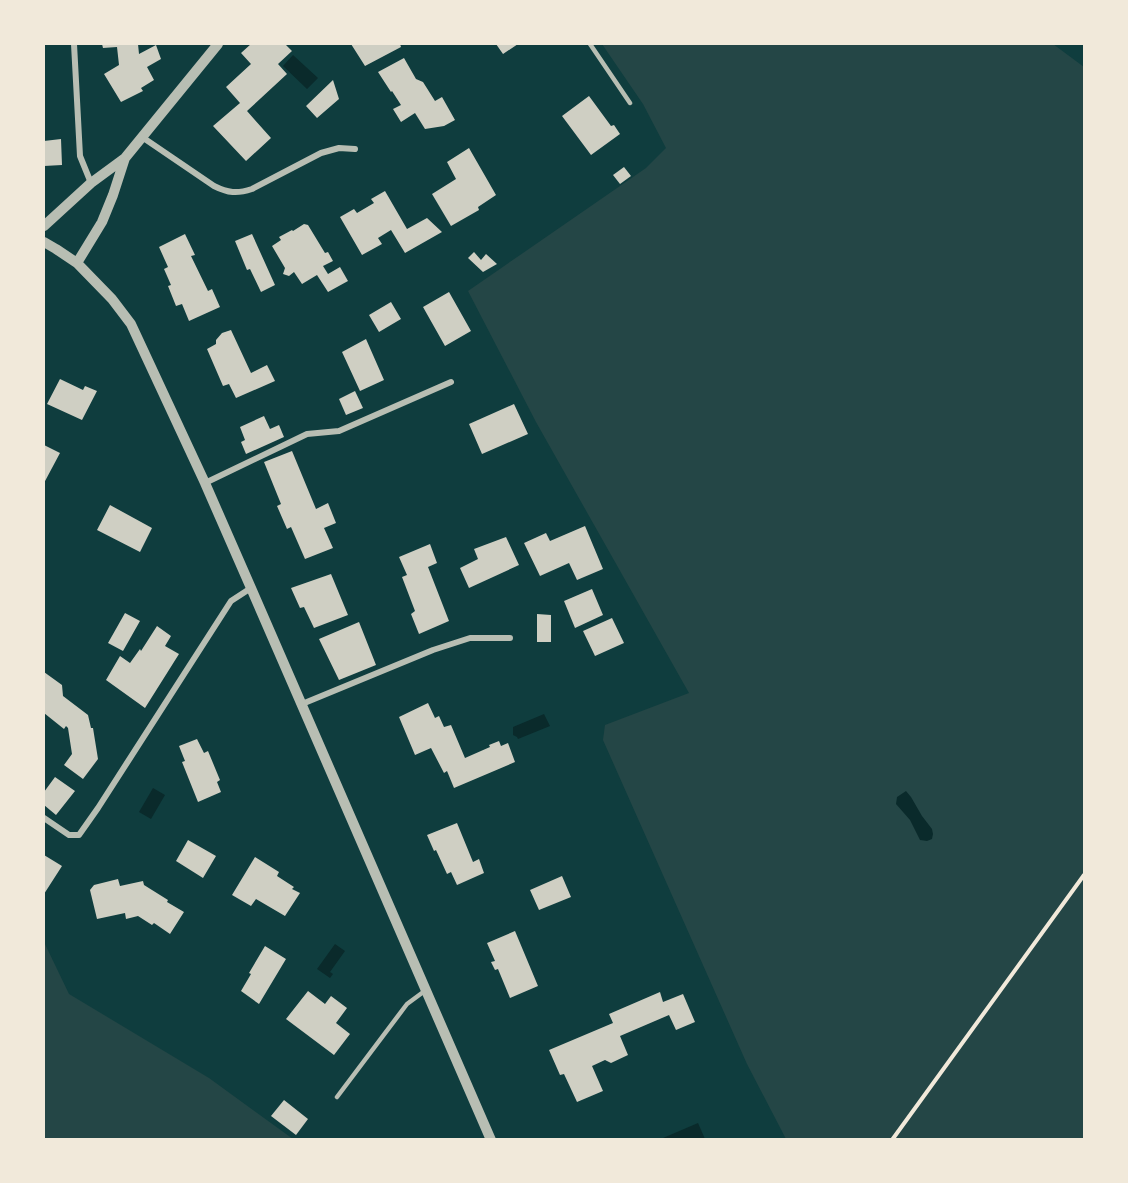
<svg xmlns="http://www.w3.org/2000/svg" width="1128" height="1183" font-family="Mulish,sans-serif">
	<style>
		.green { fill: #244646 }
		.water { fill: #0a2a2b }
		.building { fill: #cfcfc3 }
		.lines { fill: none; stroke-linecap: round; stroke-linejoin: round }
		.path { stroke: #f1e9da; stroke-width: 4 }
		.service { stroke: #b8beb3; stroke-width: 4.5 }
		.minor { stroke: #b8beb3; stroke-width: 6 }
		.tertiary { stroke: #b8beb3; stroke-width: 10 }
	</style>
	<rect width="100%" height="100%" fill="#0f3d3e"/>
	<path class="green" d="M602,44H1053L1084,67V1139H786L747,1064L603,740L605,725L689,693L536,422L468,291L646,168L666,148L643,104Z
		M44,942L69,994L209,1078L293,1139H44Z"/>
	<path class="water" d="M293,55L318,78L307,89L283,66Z
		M544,714L550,726L518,739L517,737L513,735V727Z
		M153,788L165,795L151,819L139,812Z
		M906,791L911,797L922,816L932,829L933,834L932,839L927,841L920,840L910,820L896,804L897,797Z
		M335,944L345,951L330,972L333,974L330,978L317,969Z
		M698,1123L705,1139H664L663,1138Z"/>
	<path class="building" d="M102,44H138L139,54L156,45L161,59L147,67L154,80L141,88L143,91L121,102L104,74L119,65L117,47L103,48Z
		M251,44H288L286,45L292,51L278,64L287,74L247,111L271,138L246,161L213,126L240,103L226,87L251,64L241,53Z
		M351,44H400L401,47L365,66Z
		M496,44H518L503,54Z
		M404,58L416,79L423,82L435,101L442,97L455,120L444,126L425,129L415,113L401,122L393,109L401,105L392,91L391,92L378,72Z
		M333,80L339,99L317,118L306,106Z
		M589,96L611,126L614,125L620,134L591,155L562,116Z
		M61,139L62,165L44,166V141Z
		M469,148L496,195L478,207L479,210L451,226L432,194L456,179L447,162Z
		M624,167L631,176L620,184L613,175Z
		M385,191L407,229L427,218L442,232L405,253L391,230L378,238L382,244L362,255L340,217L354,209L357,213L374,203L371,199Z
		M304,224L308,225L325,253L328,252L333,261L323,266L328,274L340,267L348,281L328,292L317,275L302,284L294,272L289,276L283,274L285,268L272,246L281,240L279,237L292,230L293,231Z
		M185,234L195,255L191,256L208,291L212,289L220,307L189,321L182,304L176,306L168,286L171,285L164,269L168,267L159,247Z
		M252,234L275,285L261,292L250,269L247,270L235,241Z
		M474,252L481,260L486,254L497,264L483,272L468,258Z
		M449,292L471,331L445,346L423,307Z
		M391,302L401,319L379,332L369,315Z
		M231,330L251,373L267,365L275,381L236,398L229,384L223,386L207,349L216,344V340L222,333Z
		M366,339L384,380L360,391L342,352Z
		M60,379L83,390L85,386L97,391L82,420L47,404Z
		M355,391L363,408L346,415L339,399Z
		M514,404L528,434L482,454L469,424Z
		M264,416L270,429L279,425L284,437L246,454L241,442L245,440L240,427Z
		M44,445L60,453L44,483Z
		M292,451L316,509L328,503L336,523L324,528L333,548L305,559L291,527L287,529L277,506L281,504L264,462Z
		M110,505L152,528L140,552L97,530Z
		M585,526L603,569L577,580L569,563L540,576L524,543L546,533L550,541Z
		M506,537L519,565L469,588L460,568L478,559L474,549Z
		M430,544L437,563L428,567L449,621L419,634L411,614L415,611L402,577L407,575L399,557Z
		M331,574L348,615L314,628L304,607L300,608L291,588Z
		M592,589L603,615L575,628L564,601Z
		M125,613L140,621L123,651L108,643Z
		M537,614L551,615V642H537Z
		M612,618L624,643L595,656L583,631Z
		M359,622L376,665L339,680L319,639Z
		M157,626L171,636L165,646L179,654L145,708L106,680L120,656L130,663L140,649L141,651Z
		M44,672L62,685L63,696L88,715L91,728H93L98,759L83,779L64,765L72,754L68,728L66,726L64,729L44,713Z
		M428,703L435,718L439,716L444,727L451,725L465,758L490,747L489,745L499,741L501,746L508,743L515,762L454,788L447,771L444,773L431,748L415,755L399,717Z
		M197,739L204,753L208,751L220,780L217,782L221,792L198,802L182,762L185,761L179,746Z
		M55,777L75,791L56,815L44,805V792Z
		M457,823L473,862L479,859L484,873L457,885L451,872L447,874L436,850L434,851L427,835Z
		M188,840L216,856L203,878L176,861Z
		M44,855L62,866L44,894Z
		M255,857L279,872L277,876L294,887L292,889L300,893L285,916L256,899L251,906L232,895Z
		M562,876L571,897L539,910L530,890Z
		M118,879L120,886L143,881L144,885L168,900L167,902L184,912L170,934L154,923L152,925L138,916L126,919L125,913L97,919L90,890L94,885Z
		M515,931L538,986L510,998L498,969L495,970L491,962L495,961L487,943Z
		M265,946L286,959L259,1004L241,991L251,974L249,973Z
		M308,991L325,1004L331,996L347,1008L336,1023L350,1034L334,1055L286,1019Z
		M660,992L663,1002L683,994L695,1022L676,1030L669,1015L620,1036L628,1055L611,1063L605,1060L592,1066L603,1091L577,1102L564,1074L560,1075L549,1050L613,1023L609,1014Z
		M284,1100L308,1119L296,1135L271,1116Z"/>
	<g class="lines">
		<path class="path" d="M892,1140L1084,875"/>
		<path class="service" d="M590,44L630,103
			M337,1097L407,1004L426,990"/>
		<path class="minor" d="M74,44L80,156L91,183
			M142,137L214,186C228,193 237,194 252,189L321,153L339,148L355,149
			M205,483L307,434L339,431L451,382
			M302,704L433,650L470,638H510
			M44,818L69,835H79L98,808L231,601L251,588"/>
		<path class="tertiary" d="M44,226L91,183L125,158
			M44,242L56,249L77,263L112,299L131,324L205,483L251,588L491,1140
			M77,263L102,222L113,195L125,158L218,44"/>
	</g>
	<rect width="1128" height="1183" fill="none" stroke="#f1e9da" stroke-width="90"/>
</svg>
